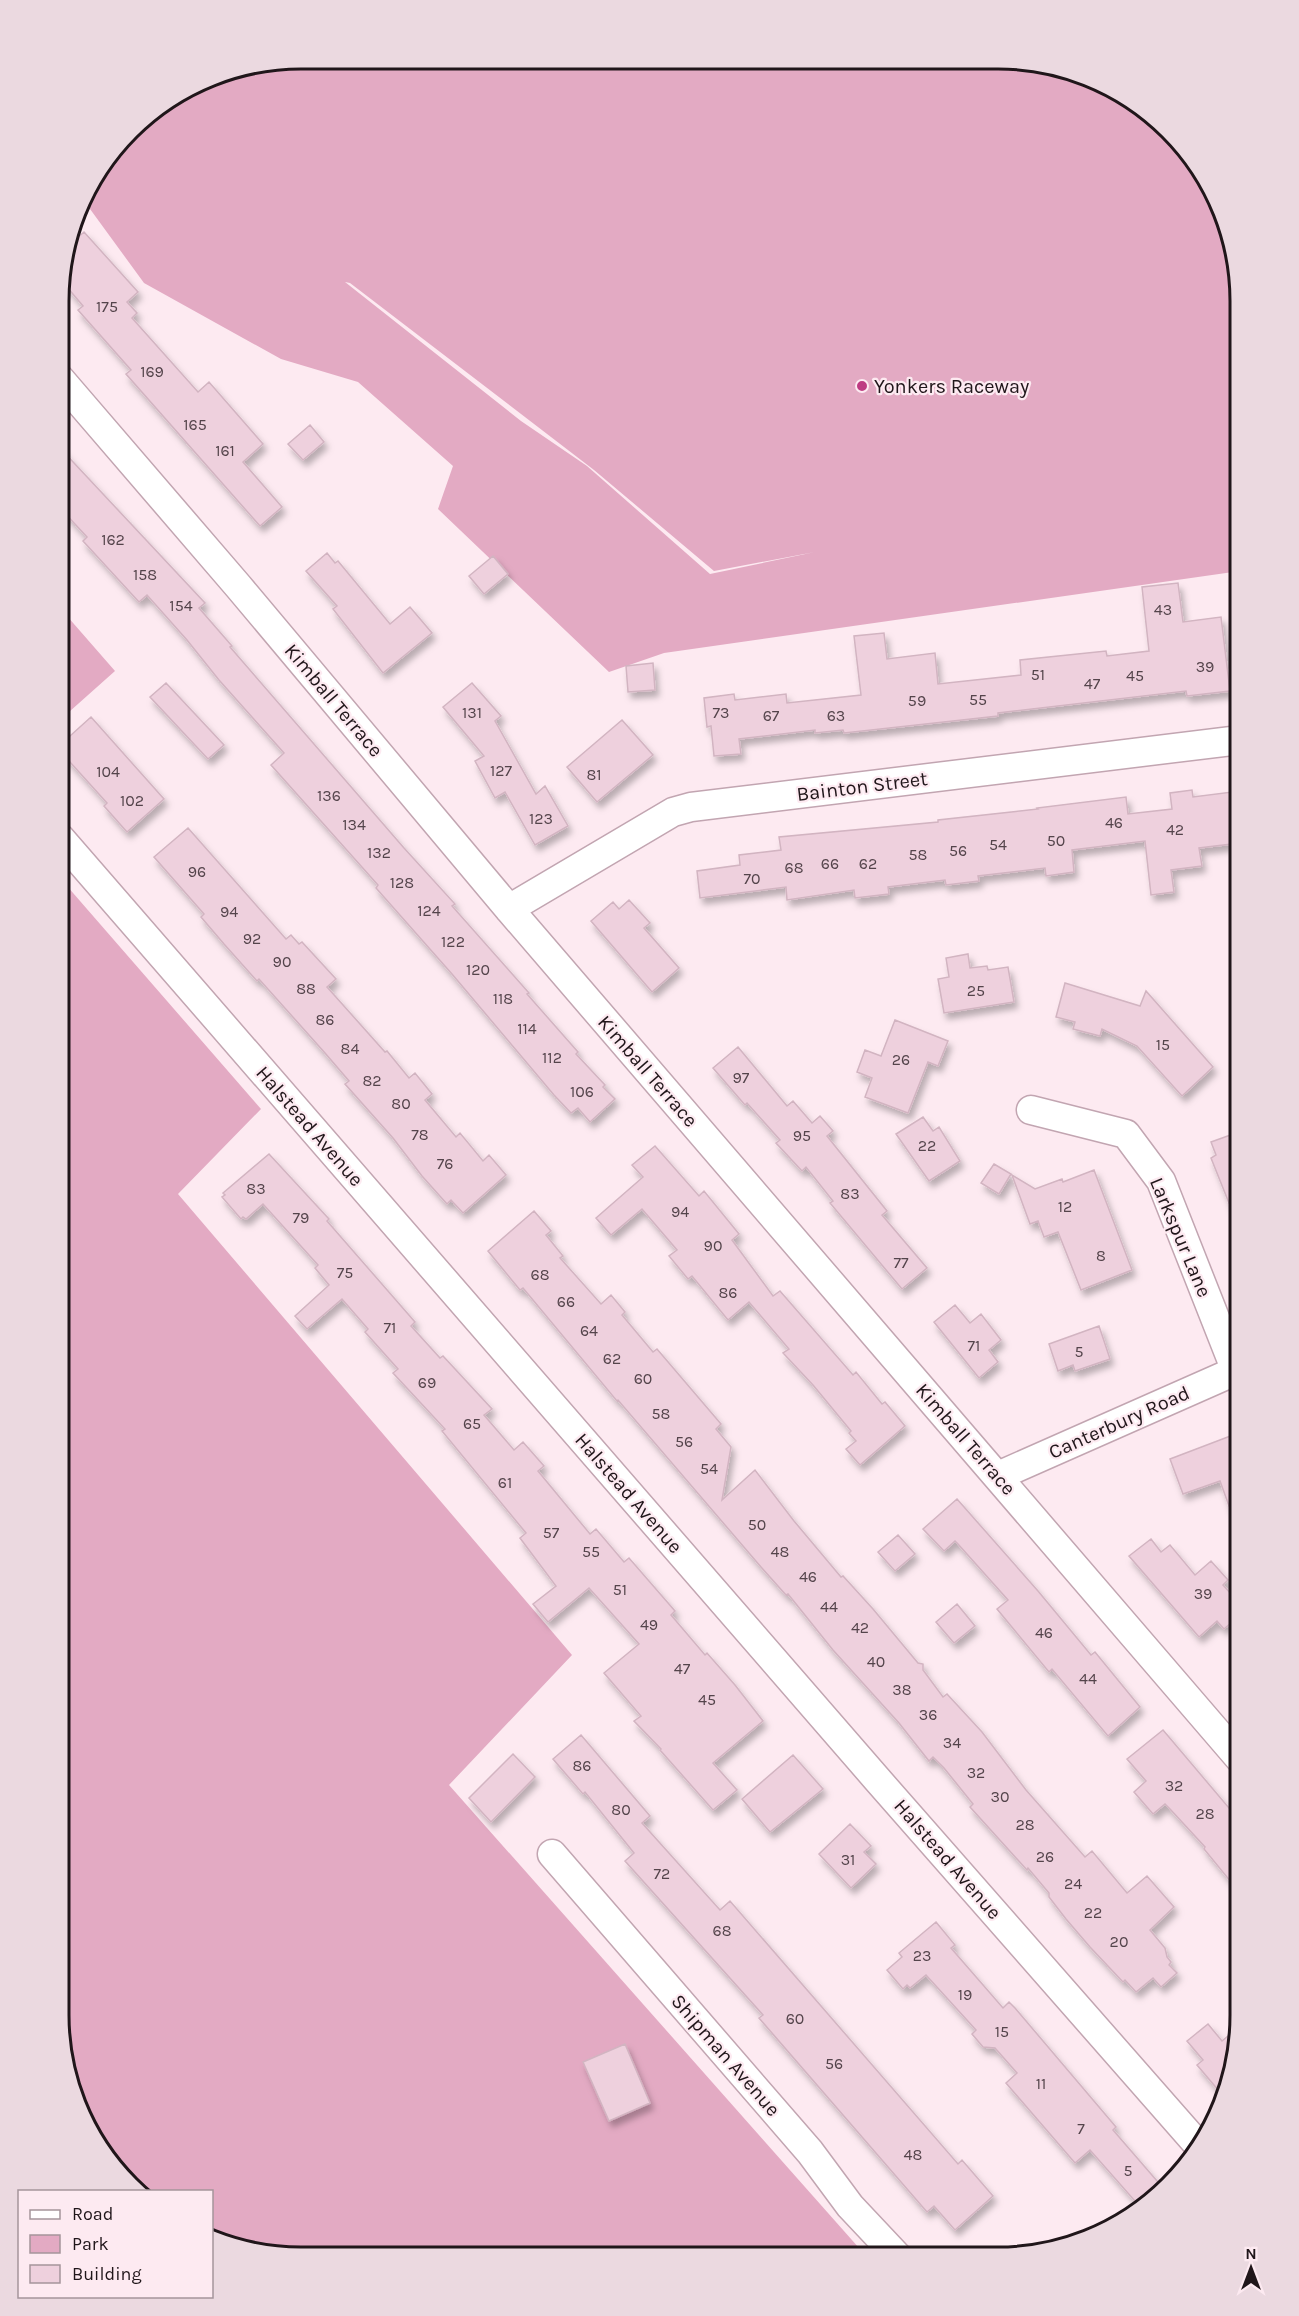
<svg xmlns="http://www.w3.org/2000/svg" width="1299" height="2316" font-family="Karla,sans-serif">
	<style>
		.green { fill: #e3aac3; fill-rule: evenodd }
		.building { fill: #eed0dd; stroke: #d2b4c1; stroke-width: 1.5; filter: url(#shadow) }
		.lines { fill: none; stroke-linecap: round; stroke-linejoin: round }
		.street-casing { stroke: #c2a5b1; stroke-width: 31 }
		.street { stroke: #fff; stroke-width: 28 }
		.poi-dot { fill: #be3b82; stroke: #fdeaf1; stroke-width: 2 }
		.labels { text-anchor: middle; stroke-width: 4.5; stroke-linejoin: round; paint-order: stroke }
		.number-label { font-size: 16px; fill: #54444b }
		.poi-label { font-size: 20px; fill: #20161a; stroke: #fdeaf1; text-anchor: start }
		.street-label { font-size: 20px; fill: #20161a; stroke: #fdeaf1 }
		.rim { fill: none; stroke: #20161a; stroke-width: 3 }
	</style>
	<defs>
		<filter id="shadow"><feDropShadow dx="3.5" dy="6" stdDeviation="3" flood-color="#0004"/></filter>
	</defs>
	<rect width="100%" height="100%" fill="#fdeaf1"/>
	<path class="green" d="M301,59L1045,63L1105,83L1158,119L1199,166L1228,223L1240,301V571L664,653L609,672L438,509L453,466L358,382L281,359L144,283L82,198L84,194L141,119L209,77ZM345,282L350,283L594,470L714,571L815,552L710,574L587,466L521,421Z
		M60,608L115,671L60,720Z
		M60,878L261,1109L178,1194L572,1655L449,1785L867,2257L269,2255L212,2240V2192L138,2191L108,2162L71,2093L59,2015Z"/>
	<path class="building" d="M84,232L138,292L127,302L137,313L132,318L198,392L209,382L263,444L243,462L282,507L260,526L126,374L131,370L78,310L83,306L61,280V270L67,247Z
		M310,425L324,442L303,460L288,444Z
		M60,448L205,603L199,608L232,646L230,647L404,848L455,904L452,906L529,993L527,994L578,1052L576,1054L605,1085L603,1087L615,1099L590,1122L578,1108L571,1113L554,1095L452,974L376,888L378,885L271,765L284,753L219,680L187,640L147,595L139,602L83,541L87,537L60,508Z
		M327,553L335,563L338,561L390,624L410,607L432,633L383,673L333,609L337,606L306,571Z
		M493,556L508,574L484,594L469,576Z
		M1178,583L1183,622L1221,617L1230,691L1187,696L1186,691L998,713V716L844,733L843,730L815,733V730L739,739L741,754L714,756L711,726L707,727L704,698L734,694L735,700L786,694L787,703L861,695L854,636L884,633L887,659L935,653L938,684L1021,675L1020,660L1106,651L1107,656L1149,651L1142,587Z
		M653,663L655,690L628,692L626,666Z
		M166,683L224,745L208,759L150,697Z
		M472,683L501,716L495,721L536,794L545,786L568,826L535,845L505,792L495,798L475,761L484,756L443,707Z
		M91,717L164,799L127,832L104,806L107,803L60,751V745Z
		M622,720L653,755L597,802L567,767Z
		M1192,790L1193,797L1240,791V843L1199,848L1202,866L1171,870L1174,892L1151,895L1145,841L1072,850L1074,872L1046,876L1045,868L978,876L979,881L946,885L945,880L888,887L889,894L855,898L854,890L787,900L786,887L700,898L697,871L740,865L739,855L781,850L779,837L938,822V820L1038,809L1037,808L1126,797L1128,814L1172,809L1170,793Z
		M188,828L286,939L291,935L299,944L302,942L336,979L327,987L385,1052L387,1051L409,1078L415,1073L432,1094L425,1100L456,1137L460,1133L483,1161L489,1155L506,1175L463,1213L451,1200L447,1204L422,1176L393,1138L345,1084L349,1081L325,1053L259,979L257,981L224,944L201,917L204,914L154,857Z
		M629,900L650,923L644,928L679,968L652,992L591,921L613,902L619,909Z
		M968,954L970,968L987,966L988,970L1008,967L1014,1002L944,1013L938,979L949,977L946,958Z
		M1065,983L1140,1006L1146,991L1213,1067L1182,1096L1137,1046L1102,1029L1100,1036L1073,1029L1075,1022L1056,1017Z
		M895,1020L948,1041L938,1066L928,1062L908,1113L865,1097L872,1078L857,1072L865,1050L881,1056Z
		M738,1047L787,1106L793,1101L812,1123L820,1116L833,1131L827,1136L887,1211L882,1215L927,1268L902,1289L830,1203L833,1201L806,1167L802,1171L776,1143L780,1140L747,1103L745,1105L713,1068Z
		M923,1117L933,1131L939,1127L960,1161L929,1181L896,1134Z
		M1236,1133L1240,1144L1239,1228L1211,1158L1216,1155L1211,1142Z
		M655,1146L699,1196L704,1191L739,1234L732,1240L773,1296L780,1291L853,1375L856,1372L882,1404L885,1402L905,1426L860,1465L846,1449L856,1441L849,1433L851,1431L813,1385L783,1353L789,1349L749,1302L728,1320L692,1276L688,1279L669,1256L677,1250L642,1209L611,1235L596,1218L643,1177L632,1165Z
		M269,1154L329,1219L327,1221L415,1322L411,1326L440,1358L443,1356L492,1409L484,1415L514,1450L523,1442L544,1466L538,1471L590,1534L596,1529L624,1562L629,1558L675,1611L671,1615L705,1655L707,1653L735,1685L763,1721L713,1763L737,1790L713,1810L660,1750L661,1749L634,1721L641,1716L604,1673L639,1644L589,1588L548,1622L533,1604L556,1586L520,1538L526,1533L442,1431L445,1429L393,1373L398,1369L365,1332L368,1329L342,1299L307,1329L295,1316L329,1285L315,1268L318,1265L263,1204L246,1219L243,1217L241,1219L222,1197L225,1195L223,1193Z
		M994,1164L1011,1174L999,1194L981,1183Z
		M1094,1170L1132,1270L1081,1290L1058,1232L1044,1237L1038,1221L1030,1224L1012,1175L1035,1189L1062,1179L1063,1182Z
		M534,1211L551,1231L546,1235L563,1256L560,1258L601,1304L611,1295L625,1312L622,1315L653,1352L657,1349L721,1424L716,1429L731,1447L722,1500L755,1470L794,1521L841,1577L843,1576L873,1609L918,1663L923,1664V1670L943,1697L947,1694L982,1732L1026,1790L1085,1857L1092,1851L1127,1893L1147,1876L1174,1907L1150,1930L1165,1948L1167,1957L1171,1962L1169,1965L1177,1973L1161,1987L1153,1978L1136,1992L1125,1980L1123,1982L1090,1947L1066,1919L1049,1897V1893L1028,1868L1027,1870L970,1807L973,1804L944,1768L933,1757L929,1761L899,1723L833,1650L788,1594L786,1595L761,1567L618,1400L617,1401L523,1288L520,1290L488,1251Z
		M955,1305L970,1323L981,1314L1001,1340L989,1350L998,1362L979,1378L934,1322Z
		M1099,1326L1110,1359L1075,1371L1073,1365L1058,1371L1049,1344Z
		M1233,1435L1240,1454V1527L1237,1528L1220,1481L1183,1494L1170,1459Z
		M957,1499L1038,1591L1091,1655L1095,1652L1140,1707L1108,1736L1052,1669L1049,1672L997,1609L1008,1600L958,1544L955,1541L944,1551L923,1529Z
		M898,1535L915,1554L895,1571L878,1552Z
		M1151,1539L1161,1552L1170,1545L1195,1575L1211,1561L1228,1580L1223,1585L1240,1604V1615L1224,1629L1217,1621L1199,1637L1129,1556Z
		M957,1604L975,1626L954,1643L936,1622Z
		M1163,1730L1240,1821V1893L1204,1849L1205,1847L1170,1809L1165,1804L1153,1814L1134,1792L1146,1781L1127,1759Z
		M581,1735L650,1816L642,1823L720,1910L730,1901L958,2164L962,2160L993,2196L955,2230L934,2206L927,2212L759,2018L763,2015L625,1861L634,1853L585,1792L583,1794L553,1759Z
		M513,1754L535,1777L491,1822L469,1798Z
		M793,1755L823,1789L770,1832L742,1799Z
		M850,1824L871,1846L864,1852L876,1864L851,1888L819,1854Z
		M936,1922L955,1945L951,1948L1003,2008L1009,2002L1015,2008L1116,2127L1113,2130L1164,2189L1145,2208L1142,2209L1090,2150L1075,2163L1006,2083L1017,2073L995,2048L983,2047L972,2034L976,2030L926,1975L910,1988L907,1985L903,1989L887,1970L902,1957L899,1953Z
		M1208,2024L1222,2041L1240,2026L1225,2098L1197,2065L1203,2060L1187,2041Z
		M625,2044L650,2103L609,2121L583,2062Z"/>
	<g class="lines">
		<g class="street-casing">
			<path id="street" d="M60,379L238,586L509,909L1240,1759
				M60,838L876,1778L1199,2146
				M509,909L673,812L691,807L1240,740
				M1031,1110L1126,1134L1161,1181L1236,1371
				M998,1476L1240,1369
				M552,1854L810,2152L850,2206L898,2257"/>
		</g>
		<use href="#street" class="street"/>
	</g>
	<circle class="poi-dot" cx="862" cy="386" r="6"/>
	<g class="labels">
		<g class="number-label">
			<text x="107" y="312">175</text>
			<text x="152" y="377">169</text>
			<text x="195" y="430">165</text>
			<text x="225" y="456">161</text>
			<text x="113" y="545">162</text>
			<text x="145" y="580">158</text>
			<text x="181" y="611">154</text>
			<text x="1163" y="615">43</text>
			<text x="1205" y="672">39</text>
			<text x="1038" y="680">51</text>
			<text x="1135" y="681">45</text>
			<text x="1092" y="689">47</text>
			<text x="978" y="705">55</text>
			<text x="917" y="706">59</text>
			<text x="472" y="718">131</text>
			<text x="721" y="718">73</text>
			<text x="771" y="721">67</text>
			<text x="836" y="721">63</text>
			<text x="501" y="776">127</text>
			<text x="108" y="777">104</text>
			<text x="594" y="780">81</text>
			<text x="329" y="801">136</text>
			<text x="132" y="806">102</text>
			<text x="541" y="824">123</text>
			<text x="1114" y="828">46</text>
			<text x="354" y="830">134</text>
			<text x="1175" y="835">42</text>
			<text x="1056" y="846">50</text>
			<text x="998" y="850">54</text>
			<text x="958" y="856">56</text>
			<text x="379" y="858">132</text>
			<text x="918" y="860">58</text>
			<text x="830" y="869">66</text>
			<text x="868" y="869">62</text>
			<text x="794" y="873">68</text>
			<text x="197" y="877">96</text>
			<text x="752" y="884">70</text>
			<text x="402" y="888">128</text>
			<text x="429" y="916">124</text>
			<text x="229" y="917">94</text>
			<text x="252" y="944">92</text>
			<text x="453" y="947">122</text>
			<text x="282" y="967">90</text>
			<text x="478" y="975">120</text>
			<text x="306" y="994">88</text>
			<text x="976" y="996">25</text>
			<text x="503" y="1004">118</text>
			<text x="325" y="1025">86</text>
			<text x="527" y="1034">114</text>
			<text x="1163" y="1050">15</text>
			<text x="350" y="1054">84</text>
			<text x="552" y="1063">112</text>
			<text x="901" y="1065">26</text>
			<text x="741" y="1083">97</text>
			<text x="372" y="1086">82</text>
			<text x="582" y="1097">106</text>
			<text x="401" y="1109">80</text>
			<text x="420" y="1140">78</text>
			<text x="802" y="1141">95</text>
			<text x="927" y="1151">22</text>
			<text x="445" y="1169">76</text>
			<text x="256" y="1194">83</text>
			<text x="850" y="1199">83</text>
			<text x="1065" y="1212">12</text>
			<text x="680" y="1217">94</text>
			<text x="301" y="1223">79</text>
			<text x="713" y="1251">90</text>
			<text x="1101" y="1261">8</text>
			<text x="901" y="1268">77</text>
			<text x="345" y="1278">75</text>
			<text x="540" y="1280">68</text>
			<text x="728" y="1298">86</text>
			<text x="566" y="1307">66</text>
			<text x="390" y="1333">71</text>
			<text x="589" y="1336">64</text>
			<text x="974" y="1351">71</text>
			<text x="1079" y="1357">5</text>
			<text x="612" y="1364">62</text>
			<text x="643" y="1384">60</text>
			<text x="427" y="1388">69</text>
			<text x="661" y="1419">58</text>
			<text x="472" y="1429">65</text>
			<text x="684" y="1447">56</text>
			<text x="709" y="1474">54</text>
			<text x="505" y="1488">61</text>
			<text x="757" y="1530">50</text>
			<text x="551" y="1538">57</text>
			<text x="591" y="1557">55</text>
			<text x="780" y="1557">48</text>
			<text x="808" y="1582">46</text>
			<text x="620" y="1595">51</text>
			<text x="1203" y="1599">39</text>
			<text x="829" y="1612">44</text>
			<text x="649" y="1630">49</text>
			<text x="860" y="1633">42</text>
			<text x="1044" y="1638">46</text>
			<text x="876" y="1667">40</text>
			<text x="682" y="1674">47</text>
			<text x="1088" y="1684">44</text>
			<text x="902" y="1695">38</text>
			<text x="707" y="1705">45</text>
			<text x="928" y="1720">36</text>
			<text x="952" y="1748">34</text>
			<text x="582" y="1771">86</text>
			<text x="976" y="1778">32</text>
			<text x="1174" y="1791">32</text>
			<text x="1000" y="1802">30</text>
			<text x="621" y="1815">80</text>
			<text x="1205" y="1819">28</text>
			<text x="1025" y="1830">28</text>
			<text x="1045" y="1862">26</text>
			<text x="848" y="1865">31</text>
			<text x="662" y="1879">72</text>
			<text x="1073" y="1889">24</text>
			<text x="1093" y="1918">22</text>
			<text x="722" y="1936">68</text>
			<text x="1119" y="1947">20</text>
			<text x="922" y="1961">23</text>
			<text x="965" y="2000">19</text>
			<text x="795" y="2024">60</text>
			<text x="1002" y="2037">15</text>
			<text x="834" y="2069">56</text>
			<text x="1041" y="2089">11</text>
			<text x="1081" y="2134">7</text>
			<text x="913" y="2160">48</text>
			<text x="1128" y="2176">5</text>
		</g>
		<g class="poi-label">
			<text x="874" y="393">Yonkers Raceway</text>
		</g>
		<g class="street-label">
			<text transform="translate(334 700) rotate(50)" y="7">Kimball Terrace</text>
			<text transform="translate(862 786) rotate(-7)" y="7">Bainton Street</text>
			<text transform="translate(648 1071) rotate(49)" y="7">Kimball Terrace</text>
			<text transform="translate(310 1126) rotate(49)" y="7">Halstead Avenue</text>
			<text transform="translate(1181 1237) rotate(67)" y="7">Larkspur Lane</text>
			<text transform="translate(1119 1422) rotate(-24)" y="7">Canterbury Road</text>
			<text transform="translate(966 1439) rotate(49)" y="7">Kimball Terrace</text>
			<text transform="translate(629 1493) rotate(49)" y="7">Halstead Avenue</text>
			<text transform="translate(948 1859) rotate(49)" y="7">Halstead Avenue</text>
			<text transform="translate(726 2055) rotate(49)" y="7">Shipman Avenue</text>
		</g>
	</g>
	<path d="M0 0H1299V2316H0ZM301 69H998A232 232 0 0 1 1230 301V2015A232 232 0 0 1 998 2247H301A232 232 0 0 1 69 2015V301A232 232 0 0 1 301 69Z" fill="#ebd9e0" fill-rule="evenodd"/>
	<path class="rim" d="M301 69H998A232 232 0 0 1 1230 301V2015A232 232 0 0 1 998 2247H301A232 232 0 0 1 69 2015V301A232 232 0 0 1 301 69Z"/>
	<rect x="18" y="2190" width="195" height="108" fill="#fdeaf1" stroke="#a5959b" stroke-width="1.5"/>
	<rect x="30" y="2210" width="30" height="9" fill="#ffffff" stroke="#a5959b" stroke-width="1.5"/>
	<text x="72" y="2220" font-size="18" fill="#20161a">Road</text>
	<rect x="30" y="2235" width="30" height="18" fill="#e3aac3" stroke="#a5959b" stroke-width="1.5"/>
	<text x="72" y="2250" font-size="18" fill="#20161a">Park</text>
	<rect x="30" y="2265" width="30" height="18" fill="#eed0dd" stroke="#a5959b" stroke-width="1.5"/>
	<text x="72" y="2280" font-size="18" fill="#20161a">Building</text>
	<g transform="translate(1251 2268)" stroke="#fdeaf1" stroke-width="4.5" paint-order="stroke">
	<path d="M0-4.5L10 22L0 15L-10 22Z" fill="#20161a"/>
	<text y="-9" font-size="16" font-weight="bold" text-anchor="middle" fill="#20161a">N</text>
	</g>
</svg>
